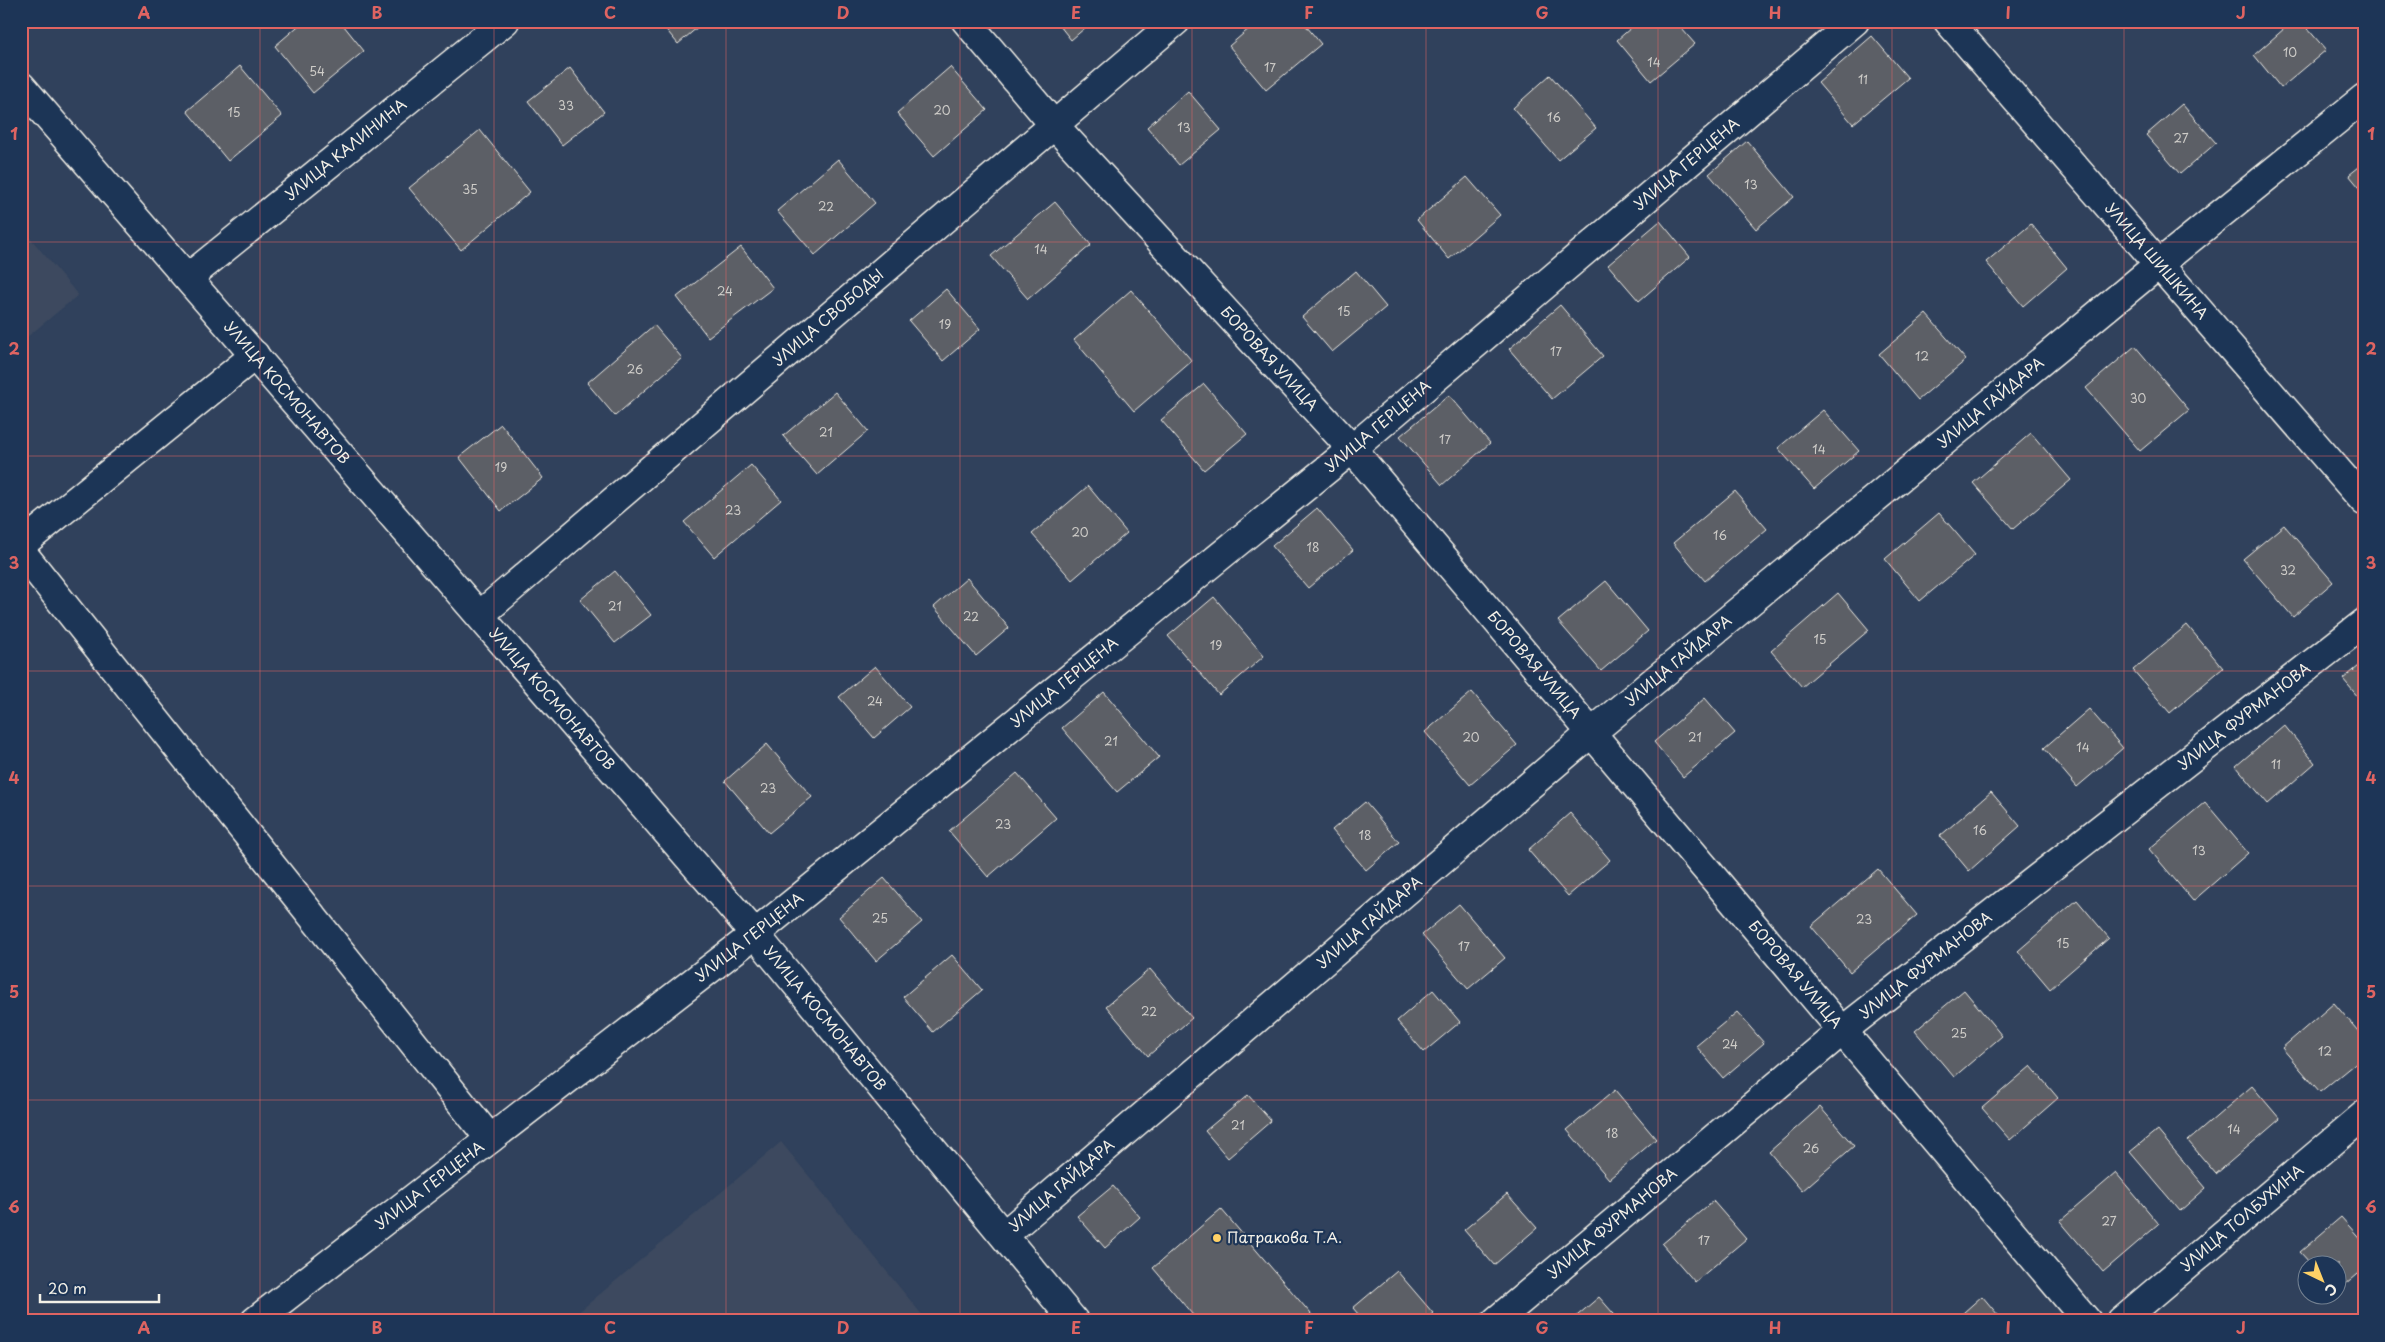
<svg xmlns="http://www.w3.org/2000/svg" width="2385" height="1342" font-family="'Playpen Sans',sans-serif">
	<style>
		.built { fill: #3d4a5f }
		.building { fill: #5c5e66; stroke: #f4f1e8 }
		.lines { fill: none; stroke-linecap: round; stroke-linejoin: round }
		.minor-casing { stroke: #f4f1e8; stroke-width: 31 }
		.tertiary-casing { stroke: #f4f1e8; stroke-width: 31 }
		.minor { stroke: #1d3557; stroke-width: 28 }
		.tertiary { stroke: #1d3557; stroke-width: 28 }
		.grid { fill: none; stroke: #df6462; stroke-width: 1; stroke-opacity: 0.55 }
		.poi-dot { fill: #ffd166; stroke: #1d3557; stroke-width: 2 }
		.labels { text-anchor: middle; stroke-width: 4.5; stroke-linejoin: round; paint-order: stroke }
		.number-label { font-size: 12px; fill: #ceccc8 }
		.street-label { font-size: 15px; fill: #f4f1e8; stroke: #1d3557 }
		.poi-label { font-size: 15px; fill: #f4f1e8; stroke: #1d3557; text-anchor: start }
		.neatline { fill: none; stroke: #df6462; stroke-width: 2 }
		.grid-label { font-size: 16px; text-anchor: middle; font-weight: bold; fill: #df6462 }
	</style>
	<rect width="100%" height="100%" fill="#30415c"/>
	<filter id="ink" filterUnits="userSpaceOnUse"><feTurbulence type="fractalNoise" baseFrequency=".02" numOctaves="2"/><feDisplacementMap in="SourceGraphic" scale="10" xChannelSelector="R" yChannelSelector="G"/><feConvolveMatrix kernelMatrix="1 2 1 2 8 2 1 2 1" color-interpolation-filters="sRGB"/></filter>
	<g filter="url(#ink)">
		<path class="built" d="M21,227L78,295L21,342Z
			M781,1142L927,1321H568Z"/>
		<path class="building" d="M304,21H340L364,51L313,93L275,46Z
			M659,21H705L678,44Z
			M1056,21H1093L1071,40Z
			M1258,21H1302L1321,44L1266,90L1229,46Z
			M1639,21H1675L1695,44L1651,81L1617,40Z
			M2293,21H2301L2326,50L2281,88L2254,55Z
			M1872,36L1908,78L1853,124L1818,83Z
			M240,66L282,116L228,161L187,111Z
			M950,67L987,110L934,156L897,113Z
			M570,68L604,112L562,145L528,101Z
			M1550,75L1596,128L1558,160L1513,108Z
			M1188,91L1221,130L1179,165L1147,127Z
			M2182,104L2216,143L2180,174L2146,135Z
			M480,130L530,192L461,250L409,188Z
			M1747,141L1794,197L1756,229L1709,174Z
			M838,159L875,203L815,255L777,211Z
			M2364,163V193L2349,175Z
			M1467,177L1500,215L1449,259L1417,220Z
			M1055,202L1091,245L1028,299L991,256Z
			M1660,221L1690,257L1639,301L1608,265Z
			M2031,224L2067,268L2023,306L1986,262Z
			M741,247L773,288L708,337L677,297Z
			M1356,271L1386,307L1332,352L1302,317Z
			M946,289L980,329L943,361L909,321Z
			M1131,290L1192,361L1134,411L1074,340Z
			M1560,305L1603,356L1552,399L1509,349Z
			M1926,314L1966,360L1918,400L1879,354Z
			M654,325L682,358L615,416L587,383Z
			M2135,346L2189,410L2140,451L2086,388Z
			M1204,384L1247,434L1204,470L1161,420Z
			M835,392L868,431L817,475L783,436Z
			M1449,395L1490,443L1442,485L1400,436Z
			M1823,410L1859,451L1814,489L1778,448Z
			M501,424L543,478L501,511L459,457Z
			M2031,433L2071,480L2013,529L1973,483Z
			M751,465L781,500L714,557L684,522Z
			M1088,486L1127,533L1072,580L1032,534Z
			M1735,491L1767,529L1705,581L1673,543Z
			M1317,508L1353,550L1308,588L1272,546Z
			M1939,513L1975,555L1920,601L1885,559Z
			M2284,525L2333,582L2293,617L2243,559Z
			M615,571L651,615L615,643L580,600Z
			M967,578L1009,628L976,656L934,607Z
			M1606,581L1648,631L1601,671L1558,621Z
			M1838,593L1869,630L1802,687L1771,651Z
			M1214,597L1264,656L1219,695L1168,636Z
			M2187,625L2223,668L2170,713L2133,670Z
			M2364,662V704L2343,679Z
			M875,666L910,707L874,738L839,697Z
			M1104,692L1159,757L1117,792L1062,728Z
			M1472,692L1517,745L1470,785L1425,732Z
			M1705,698L1735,733L1683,777L1654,742Z
			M2089,709L2123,748L2077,787L2044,748Z
			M2284,725L2315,763L2268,804L2236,766Z
			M767,744L812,797L769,833L725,781Z
			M1017,773L1056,818L988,877L949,831Z
			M1991,792L2020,826L1969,871L1940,836Z
			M1365,802L1399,842L1366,870L1332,830Z
			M2205,802L2248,853L2193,901L2149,849Z
			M1570,813L1610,860L1568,896L1528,850Z
			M1878,869L1917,915L1850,972L1811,926Z
			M884,878L922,922L876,961L839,917Z
			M2077,900L2109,938L2050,989L2018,951Z
			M1459,904L1505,958L1468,989L1422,935Z
			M952,955L982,990L933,1032L903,997Z
			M1150,969L1192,1018L1148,1056L1106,1006Z
			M1433,990L1460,1022L1424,1052L1397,1021Z
			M1964,990L2002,1036L1954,1077L1915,1031Z
			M2334,1003L2364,1038V1056L2320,1092L2282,1048Z
			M1737,1012L1764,1043L1723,1078L1696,1046Z
			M2031,1066L2058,1098L2010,1140L1982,1108Z
			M2252,1086L2280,1119L2216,1174L2188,1141Z
			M1615,1090L1656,1139L1609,1179L1567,1130Z
			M1248,1095L1271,1121L1228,1158L1205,1131Z
			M1820,1107L1854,1146L1802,1191L1769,1152Z
			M2157,1130L2206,1188L2180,1211L2130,1152Z
			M2116,1173L2159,1224L2103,1272L2060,1221Z
			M1113,1186L1140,1217L1105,1248L1077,1216Z
			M1507,1194L1537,1228L1494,1265L1464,1230Z
			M1713,1201L1746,1239L1695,1282L1662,1244Z
			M1221,1209L1317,1321H1198L1153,1268Z
			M2341,1217L2364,1243V1269L2338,1291V1264H2311L2300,1252Z
			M1397,1271L1433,1313L1424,1321H1364L1353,1308Z
			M1982,1296L2003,1321H1954Z
			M1599,1297L1620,1321H1571Z"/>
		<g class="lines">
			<g class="minor-casing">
				<g id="minor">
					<path id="s1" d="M966,21L1054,125L1352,449L2087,1321"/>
					<path id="s2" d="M189,277L505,21"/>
					<path d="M21,545L255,355"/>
					<path d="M21,551L490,1139"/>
					<path id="s3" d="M1004,1235L1591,733L2159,264L2364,98"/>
					<path id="s4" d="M1496,1321L1842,1031L2364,623"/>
					<path id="s5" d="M2121,1321L2364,1115"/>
				</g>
			</g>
			<g class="tertiary-casing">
				<g id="tertiary">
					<path id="s6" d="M1948,21L2364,501"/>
					<path id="s7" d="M21,86L755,934L1074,1321"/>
					<path id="s8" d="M480,615L1176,21"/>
					<path id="s9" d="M255,1321L755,934L1352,449L1855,21"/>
				</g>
			</g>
			<use href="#minor" class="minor"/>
			<use href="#tertiary" class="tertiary"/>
		</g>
	</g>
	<path class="grid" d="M260,21V1321M494,21V1321M726,21V1321M960,21V1321M1192,21V1321M1426,21V1321M1658,21V1321M1892,21V1321M2124,21V1321M21,242H2364M21,456H2364M21,671H2364M21,886H2364M21,1100H2364"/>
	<circle class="poi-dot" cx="1217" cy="1238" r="5"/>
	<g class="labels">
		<g class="number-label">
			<text x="2290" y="57">10</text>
			<text x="1654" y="67">14</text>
			<text x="1270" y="72">17</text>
			<text x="317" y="76">54</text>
			<text x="1863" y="84">11</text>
			<text x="566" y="110">33</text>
			<text x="942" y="115">20</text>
			<text x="234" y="117">15</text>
			<text x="1554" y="122">16</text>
			<text x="1184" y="132">13</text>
			<text x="2181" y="143">27</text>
			<text x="1751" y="189">13</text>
			<text x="470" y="194">35</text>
			<text x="826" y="211">22</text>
			<text x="1041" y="254">14</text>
			<text x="725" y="296">24</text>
			<text x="1344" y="316">15</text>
			<text x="945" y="329">19</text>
			<text x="1556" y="356">17</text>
			<text x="1922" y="361">12</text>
			<text x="635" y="374">26</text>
			<text x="2138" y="403">30</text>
			<text x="826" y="437">21</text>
			<text x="1445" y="444">17</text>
			<text x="1819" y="454">14</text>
			<text x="501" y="472">19</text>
			<text x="733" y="515">23</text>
			<text x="1080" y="537">20</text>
			<text x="1720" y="540">16</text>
			<text x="1313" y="552">18</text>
			<text x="2288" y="575">32</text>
			<text x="615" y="611">21</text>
			<text x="971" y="621">22</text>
			<text x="1820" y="644">15</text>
			<text x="1216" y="650">19</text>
			<text x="875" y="706">24</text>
			<text x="1471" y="742">20</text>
			<text x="1695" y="742">21</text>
			<text x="1111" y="746">21</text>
			<text x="2083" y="752">14</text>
			<text x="2276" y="769">11</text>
			<text x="768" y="793">23</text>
			<text x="1003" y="829">23</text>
			<text x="1980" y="835">16</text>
			<text x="1365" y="840">18</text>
			<text x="2199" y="855">13</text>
			<text x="880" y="923">25</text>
			<text x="1864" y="924">23</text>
			<text x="2063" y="948">15</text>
			<text x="1464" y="951">17</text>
			<text x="1149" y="1016">22</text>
			<text x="1959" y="1038">25</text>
			<text x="1730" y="1049">24</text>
			<text x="2325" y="1056">12</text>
			<text x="1238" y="1130">21</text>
			<text x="2234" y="1134">14</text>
			<text x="1612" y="1138">18</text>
			<text x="1811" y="1153">26</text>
			<text x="2109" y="1226">27</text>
			<text x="1704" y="1245">17</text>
		</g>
		<g class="street-label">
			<text dy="5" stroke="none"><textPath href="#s2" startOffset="202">УЛИЦА КАЛИНИНА</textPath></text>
			<text dy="5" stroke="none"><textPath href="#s9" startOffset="1841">УЛИЦА ГЕРЦЕНА</textPath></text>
			<text dy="5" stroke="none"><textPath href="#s6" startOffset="318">УЛИЦА ШИШКИНА</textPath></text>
			<text dy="5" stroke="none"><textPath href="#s8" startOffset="458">УЛИЦА СВОБОДЫ</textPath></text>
			<text dy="5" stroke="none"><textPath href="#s1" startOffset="454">БОРОВАЯ УЛИЦА</textPath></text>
			<text dy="5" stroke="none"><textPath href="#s7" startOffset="406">УЛИЦА КОСМОНАВТОВ</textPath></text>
			<text dy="5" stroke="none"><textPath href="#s3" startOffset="1291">УЛИЦА ГАЙДАРА</textPath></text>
			<text dy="5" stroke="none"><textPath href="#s9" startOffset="1436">УЛИЦА ГЕРЦЕНА</textPath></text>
			<text dy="5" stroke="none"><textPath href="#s3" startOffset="886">УЛИЦА ГАЙДАРА</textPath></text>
			<text dy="5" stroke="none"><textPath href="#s1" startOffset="859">БОРОВАЯ УЛИЦА</textPath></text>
			<text dy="5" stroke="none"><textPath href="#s9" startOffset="1031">УЛИЦА ГЕРЦЕНА</textPath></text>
			<text dy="5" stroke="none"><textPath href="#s7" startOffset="811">УЛИЦА КОСМОНАВТОВ</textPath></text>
			<text dy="5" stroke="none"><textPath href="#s4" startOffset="962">УЛИЦА ФУРМАНОВА</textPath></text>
			<text dy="5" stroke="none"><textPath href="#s3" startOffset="481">УЛИЦА ГАЙДАРА</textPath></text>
			<text dy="5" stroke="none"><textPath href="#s9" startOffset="626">УЛИЦА ГЕРЦЕНА</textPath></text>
			<text dy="5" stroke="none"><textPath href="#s4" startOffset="558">УЛИЦА ФУРМАНОВА</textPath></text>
			<text dy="5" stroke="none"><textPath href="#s1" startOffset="1264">БОРОВАЯ УЛИЦА</textPath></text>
			<text dy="5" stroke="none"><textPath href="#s7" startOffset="1231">УЛИЦА КОСМОНАВТОВ</textPath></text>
			<text dy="5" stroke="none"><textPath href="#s9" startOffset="221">УЛИЦА ГЕРЦЕНА</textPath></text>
			<text dy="5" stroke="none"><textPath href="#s3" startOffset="76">УЛИЦА ГАЙДАРА</textPath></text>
			<text dy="5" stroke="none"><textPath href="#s5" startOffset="159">УЛИЦА ТОЛБУХИНА</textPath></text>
			<text dy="5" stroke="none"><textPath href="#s4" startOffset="152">УЛИЦА ФУРМАНОВА</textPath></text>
		</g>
		<g class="poi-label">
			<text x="1227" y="1243">Патракова Т.А.</text>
		</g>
	</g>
	<rect width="2385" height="1342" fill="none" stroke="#1d3557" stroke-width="55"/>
	<g transform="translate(2322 1280) rotate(137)"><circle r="24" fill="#1d3557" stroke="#738091"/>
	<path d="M0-4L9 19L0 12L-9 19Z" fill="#ffd166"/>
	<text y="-8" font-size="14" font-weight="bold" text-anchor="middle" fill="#f4f1e8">С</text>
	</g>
	<path d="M40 1294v8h119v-8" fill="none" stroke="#f4f1e8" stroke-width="2.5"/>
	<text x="48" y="1294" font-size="15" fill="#f4f1e8" stroke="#1d3557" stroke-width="4" paint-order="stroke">20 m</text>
	<rect x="28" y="28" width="2330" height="1286" class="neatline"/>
	<g class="grid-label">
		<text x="144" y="19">A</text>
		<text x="377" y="19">B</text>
		<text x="610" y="19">C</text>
		<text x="843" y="19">D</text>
		<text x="1076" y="19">E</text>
		<text x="1309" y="19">F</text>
		<text x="1542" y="19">G</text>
		<text x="1775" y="19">H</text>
		<text x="2008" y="19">I</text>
		<text x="2241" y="19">J</text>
		<text x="14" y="140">1</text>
		<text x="2371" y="140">1</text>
		<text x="14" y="355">2</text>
		<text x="2371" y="355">2</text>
		<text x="14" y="569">3</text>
		<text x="2371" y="569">3</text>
		<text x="14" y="784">4</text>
		<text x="2371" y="784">4</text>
		<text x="14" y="998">5</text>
		<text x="2371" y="998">5</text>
		<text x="14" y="1213">6</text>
		<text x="2371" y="1213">6</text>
		<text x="144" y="1334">A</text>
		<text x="377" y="1334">B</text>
		<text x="610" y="1334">C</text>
		<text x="843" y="1334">D</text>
		<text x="1076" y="1334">E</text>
		<text x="1309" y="1334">F</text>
		<text x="1542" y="1334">G</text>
		<text x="1775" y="1334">H</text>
		<text x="2008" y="1334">I</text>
		<text x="2241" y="1334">J</text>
	</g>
</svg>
